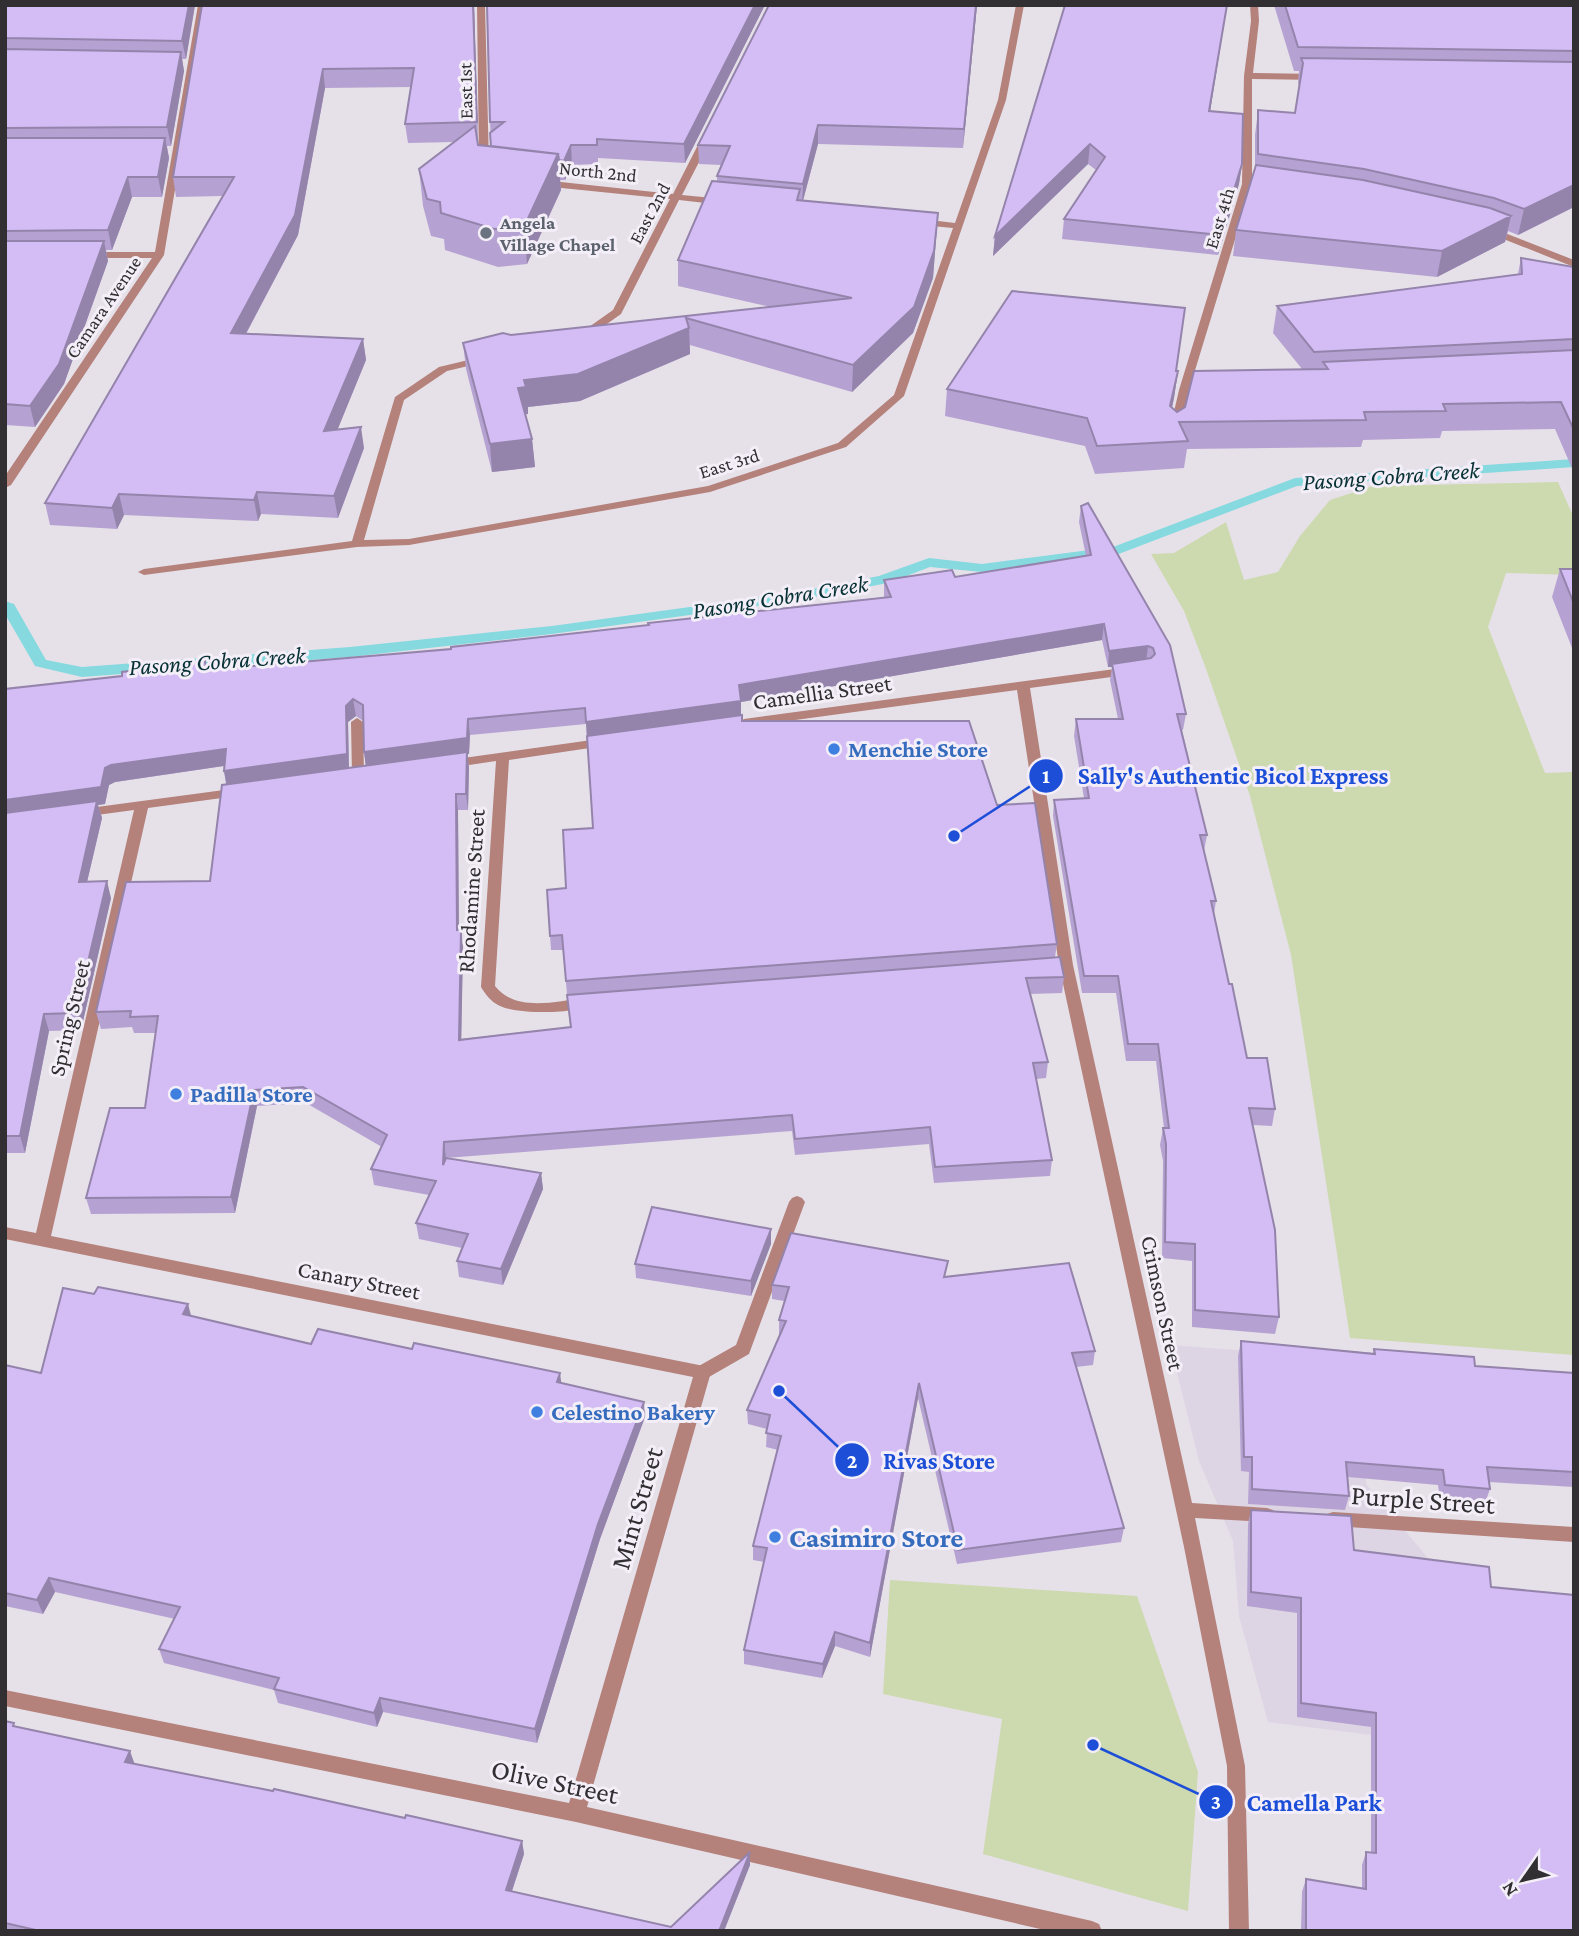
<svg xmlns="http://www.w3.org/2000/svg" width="1579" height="1936" font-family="'Crimson Pro',serif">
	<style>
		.built { fill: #ded5e4 }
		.green { fill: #cdd9ae }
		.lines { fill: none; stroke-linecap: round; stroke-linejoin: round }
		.stream { fill: #85d9df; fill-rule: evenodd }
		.lane { fill: #b4817b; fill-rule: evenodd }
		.street { fill: #b4817b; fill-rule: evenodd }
		.wall { fill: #b6a2d2; fill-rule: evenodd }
		.shaded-wall { fill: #9484ab }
		.building { fill: #d4bcf4; stroke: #9484ab; stroke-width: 2 }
		.worship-dot { fill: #6b7280; stroke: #f3eef7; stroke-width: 2.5 }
		.shop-dot { fill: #3f7fe0; stroke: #f3eef7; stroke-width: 2.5 }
		.labels { text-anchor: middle; stroke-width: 6; stroke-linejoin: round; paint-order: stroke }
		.far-street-label { font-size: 19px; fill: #312f32; stroke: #f3eef7 }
		.far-worship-label { font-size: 19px; font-weight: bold; fill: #5b616d; stroke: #f3eef7; text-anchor: start }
		.street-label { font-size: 23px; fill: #312f32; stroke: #f3eef7 }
		.shop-label { font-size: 23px; font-weight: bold; fill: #366cbe; stroke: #f3eef7; text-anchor: start }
		.water-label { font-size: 24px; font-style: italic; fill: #063134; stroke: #f3eef7 }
		.near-street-label { font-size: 28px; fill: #312f32; stroke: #f3eef7 }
		.near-shop-label { font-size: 28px; font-weight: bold; fill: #366cbe; stroke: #f3eef7; text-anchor: start }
		.leader { fill: none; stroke: #1d4ed8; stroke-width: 2.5 }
		.callout-dot { fill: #1d4ed8; stroke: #f3eef7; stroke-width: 2.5 }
		.mark-label { font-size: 21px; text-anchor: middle; font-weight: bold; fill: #fff }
		.callout-label { font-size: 24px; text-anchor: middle; font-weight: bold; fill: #1d4ed8; stroke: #f3eef7; stroke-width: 6; stroke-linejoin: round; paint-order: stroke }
	</style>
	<rect width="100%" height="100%" fill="#e6e1e9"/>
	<path class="built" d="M1170,1345L1356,1359L1366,1484L1428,1558L1443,1744L1268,1722L1239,1616L1233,1541L1199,1461Z"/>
	<path class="green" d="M1558,482L1574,518V575L1506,573L1488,627L1545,773L1574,772V1355L1350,1338L1291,955L1250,796L1205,666L1184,611L1151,554L1174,553L1226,522L1244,580L1278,572L1300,536L1330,500L1373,486Z
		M890,1580L1137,1596L1198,1772L1188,1911L983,1854L1002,1719L883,1694Z"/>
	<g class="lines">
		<path class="stream" d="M1574,459V467L1297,486L1116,555L982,572L930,567L888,583L792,601L552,634L350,657L82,677L35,666L5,614V601L14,604L46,660L82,667L350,647L552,626L792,593L879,576L929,558L982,564L1113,547L1295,478Z"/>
		<path class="lane" d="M357,718L363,722L364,776L358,780L352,776L351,722Z
			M797,1196L802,1198L805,1202L749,1354L709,1377L703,1379L697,1377L695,1372L697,1367L736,1345L789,1202L792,1198Z"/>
		<path class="street" d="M198,5H206L164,255L11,485L5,488V476L152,258H90L85,255L90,252H155Z
			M477,5H485L489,165L484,168L479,165Z
			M1016,5H1024L1006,100L904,396L846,447L710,492L409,545L357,547L144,575L138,572L144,569L352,541L395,397L439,367L481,357L486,360L485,362L447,371L404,400L364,540L409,539L708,486L838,443L894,395L953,228L921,225L916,222L921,219L955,223L998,100Z
			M1250,5H1258L1259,21L1253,73L1317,74L1321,77L1317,80L1252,79V184L1189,390L1180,429L1175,432L1170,429L1179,390L1242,184L1244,76L1251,21Z
			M707,134L712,137L682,195L723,199L728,202L723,205L679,200L621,314L587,338H579V334L613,310L670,199L542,186L537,183L542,180L673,194L702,137Z
			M1486,228H1492L1574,260V267L1486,232Z
			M1130,667L1134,668L1136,671L1134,674L1030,688L1073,965L1192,1503L1267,1508L1273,1510L1276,1515L1273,1520L1267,1522L1195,1518L1245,1766L1249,1931H1229L1227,1766L1184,1547L1059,965L1017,690L744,727L738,723L744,719Z
			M606,738L612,742L610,745L509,760L495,986C516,1013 556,1001 585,998L592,1003C581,1015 516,1014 500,1006C491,1002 486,995 481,987L496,761L449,768L443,764L449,760Z
			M239,788L245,792L244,795L148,808L51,1236L709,1367L711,1372L587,1807L1092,1921L1099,1924L1102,1931H1049L576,1822L5,1706V1690L569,1803L693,1377L5,1239V1227L36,1233L134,810L82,817L75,813L82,809Z
			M1333,1512L1574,1527V1542L1333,1526L1327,1524L1324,1519L1327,1514Z"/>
	</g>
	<path class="wall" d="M5,5H195L186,59H182L184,71L171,146H167L169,158L162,197H132L112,250H106L108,261L64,384L35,427L5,425Z
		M202,5H474L478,145L491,146L490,122L765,5L685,163L598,158V164L572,165L565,180H560L561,190L527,264L498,267L445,250L444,239L431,236L423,206L419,169L454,142L408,143L405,124L411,87L325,88L298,235L246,334L363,339L366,360L337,430L364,448L338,518L261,514L258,521L124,515L117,529L50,525L45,503L222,196L176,197L173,177Z
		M977,5L963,148L818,144L803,201L938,213L933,278L913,333L852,392L690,345V354L580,401L528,407V414H525L532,439L535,467L492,472L466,369L463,343L511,335L771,307L678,286V260L717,181V176L721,165L699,164L698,145Z
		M1227,5L1210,111L1242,164L1239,184L1218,255L1062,239L1064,219L1096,170L1088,164L993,256L995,236Z
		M1274,5H1574V207L1518,235L1508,231L1505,242L1437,277L1233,256L1236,230L1255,170V135L1258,110L1295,113L1299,87L1298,82L1299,71H1294Z
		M1521,258L1574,267V473L1555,429L1442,431L1440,438L1363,440L1361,447L1187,449L1184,468L1095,474L1085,446L945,416L947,389L1185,308L1176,371H1178L1174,398L1172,408L1177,412L1302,369L1273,333L1277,306L1518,274Z
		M1088,503L1186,714L1183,730H1182L1207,835L1204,851L1216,901L1214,914L1229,984L1247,1058L1275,1109L1272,1126L1253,1125L1279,1317L1275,1334L1192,1327V1261L1162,1258L1163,1161L1160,1145L1163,1128H1164L1156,1061H1126L1116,993H1082L1053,816L1054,800L1084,798L1074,736L1076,719H1118L1110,680L1112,667H1108L1102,640L741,702V715L742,721L997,805L1057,944L1055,957L1064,977L1062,993L1030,994L1048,1062L1046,1078L1036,1079L1052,1160L1050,1176L934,1183L929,1144L795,1155L792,1131L446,1158L541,1173L543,1189L503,1285L459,1277L457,1261L462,1248L419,1239L416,1223L429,1195L374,1185L371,1169L382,1147L306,1103L257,1106L235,1213L91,1214L86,1198L145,1108L156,1033H134L132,1027L101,1029L96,1012L210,881L226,784L224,771V766L115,782L109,785L105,804L98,805L102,818L87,882L111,898L81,1030L49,1031L25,1153H5V689L122,676L205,661L206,670L451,649L648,625L884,597V580L955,577L1086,556L1079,522L1081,506ZM356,716L363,721L364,752L366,765L349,768L348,722ZM586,724L593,828L566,888L547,890L551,950H563L570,1027L461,1039L463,946L459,930L458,810H468L469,767L467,754H469L470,735Z
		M1560,569H1574V653L1552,597Z
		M771,1229V1244L751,1296L636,1278L635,1264Z
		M947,1277L1095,1351L1093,1365L1076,1367L1124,1528L1121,1542L957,1564L918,1398L870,1657L835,1646L822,1678L744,1664V1650L764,1562L753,1560V1546L778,1450L766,1447L767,1429L748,1424L747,1410L780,1335H779V1320L784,1301L772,1299V1285Z
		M191,1316L311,1344L562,1383L645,1417L600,1539L537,1743L383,1712L377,1727L278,1703L274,1690L164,1663L159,1649L175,1619L55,1592L43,1614L5,1606V1365L41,1373Z
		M1241,1341L1373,1353L1374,1349L1475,1366L1574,1373V1487L1489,1482L1490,1489L1485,1503L1440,1499L1438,1485L1348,1477L1349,1496L1345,1510L1248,1504L1249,1472L1241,1471L1238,1356Z
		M1251,1510L1354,1550L1491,1587L1574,1931H1301L1302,1892L1306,1879L1362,1888V1865L1366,1852H1371V1727L1297,1717V1613L1247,1606L1248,1524Z
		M5,1721L15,1726L134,1764L522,1841L524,1854L512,1891L671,1927L750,1852V1865L724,1931H5Z"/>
	<path class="shaded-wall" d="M189,5H195L186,59L182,41Z
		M473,5H474L478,142L477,122Z
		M755,5H765L685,163L684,144Z
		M976,5H977L963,148L964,129Z
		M1227,5L1207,131L1209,111Z
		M181,52L184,71L171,146L167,127Z
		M323,69L325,88L298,235L235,354L231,333Z
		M818,125V144L802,204L803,184Z
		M165,138L169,158L162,197L158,177Z
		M1090,144L1088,164L993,256L995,236Z
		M571,145L572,165L565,180L564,161Z
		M558,154L561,190L527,264L524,227Z
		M1242,164L1239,184L1218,255L1220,235Z
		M128,177L132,197L112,250L108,230Z
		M1574,185V207L1518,235L1524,209Z
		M938,213L933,278L913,333L852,392L853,365Z
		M1511,216L1505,242L1437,277L1442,251Z
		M104,241L108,261L64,384L35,427L30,406Z
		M1185,308L1173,391L1178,371L1174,398L1166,433Z
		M689,328L690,354L580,401L528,407V414L520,415L518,388L524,380Z
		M363,339L366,360L328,453L324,431Z
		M361,427L364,448L338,518L334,496Z
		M532,439L535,467L492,472L490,444Z
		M257,492L261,514L258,521L254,500Z
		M119,494L124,515L117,529L112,508Z
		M1104,624L1102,640L741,702V717L587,738L586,722L739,685Z
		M1148,646L1146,662L1112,664V667H1108L1109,651Z
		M353,699L356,716L348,722L349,771L227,787L224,771Z
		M468,719L470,735L469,754H467L469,767L468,810L466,794L366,768L364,752Z
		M226,749L230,765L115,782L109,785L105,804L98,805L102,818L83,899L5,817V800L105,768L111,765Z
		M456,794L458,810L459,946L457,930Z
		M107,881L111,898L81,1030L76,1013Z
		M461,930L463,946L461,1056L459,1040Z
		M44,1014L49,1031L25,1153L20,1136Z
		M254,1090L257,1106L235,1213L231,1197Z
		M444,1142L446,1158L443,1165Z
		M541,1173L543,1189L503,1285L501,1269Z
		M771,1229V1244L751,1296V1281Z
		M188,1304L192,1319L183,1314Z
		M560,1373L562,1388L557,1382Z
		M919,1383L918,1398L870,1657V1643Z
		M644,1402L645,1417L600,1539L537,1743L535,1729L598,1524Z
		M49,1578L55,1592L43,1614L37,1600Z
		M835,1632V1646L822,1678L823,1664Z
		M380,1698L383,1712L377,1727L374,1713Z
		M130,1751L135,1765L125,1762Z
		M522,1841L524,1854L508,1903L506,1890Z
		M750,1852V1865L724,1931H719Z"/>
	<path class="building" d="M5,5H189L182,41L5,38Z
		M202,5H473L477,122L405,124L414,68L323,69L295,215L231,333L363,339L324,431L361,427L334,496L257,492L254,500L119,494L112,508L45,503L234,177H173Z
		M487,5H755L684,144L597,139V145H571L564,161L559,160L558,154L491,146L490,133L504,122H490Z
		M769,5H976L964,129L818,125L803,184L717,176L730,146L698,145Z
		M1065,5H1227L1209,111L1243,114L1242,164L1220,235L1064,219L1105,157L1090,144L995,236Z
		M1285,5H1574V51L1298,47Z
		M5,49L181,52L167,127L5,128Z
		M1301,58L1574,62V185L1524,209L1494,198L1364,169L1258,154V110L1295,113L1303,63Z
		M475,126L478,145L558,154L524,227L494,229L441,213L440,202L427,199L419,169Z
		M5,138H165L158,177H128L108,230L5,231Z
		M1256,165L1363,180L1490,208L1511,216L1442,251L1236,230Z
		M712,181L800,189L797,200L938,213L934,251L914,307L853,365L686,318L689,328L578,374L524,380L526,387L518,388L532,439L490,444L463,343L503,333L511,335L852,298L678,260Z
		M5,241H104L59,364L30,406L5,404Z
		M1521,258L1574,267V339L1314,352L1277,306L1522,274Z
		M1012,291L1185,308L1176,371H1178L1170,406L1177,412L1185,407L1194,371L1328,369L1323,362L1574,350V430L1561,402L1443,404L1446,411L1364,412L1366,420L1179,422L1188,441L1097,446L1087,418L947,389Z
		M1088,503L1170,645L1186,714H1177L1207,835H1200L1216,901H1211L1229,984H1232L1247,1058H1267L1275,1109L1249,1108L1275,1230L1279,1317L1195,1310V1244L1165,1242L1166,1144L1163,1128H1169L1158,1044H1128L1118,976H1084L1054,800L1089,798L1076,719H1123L1112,664L1151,658L1155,654L1153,648L1148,646L1109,651L1104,624L739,685L741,701L586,722L585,708L468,719L467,738L364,752L363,705L353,699L346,706L347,754L224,771L226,749L111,765L105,768L101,787L5,800V689L122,676V672L205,661L206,670L451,649V647L649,625L648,623L891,597L884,580L952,570L955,577L1091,555L1081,506Z
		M1560,569H1574V604Z
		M742,715V721H969L997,805L1035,803L1057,944L566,981L562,935L550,936L547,890L566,888L563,830L593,828L587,736Z
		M467,752L466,794H456L457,930H461L459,1040L571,1027L567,995L1060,957L1064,977L1026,978L1048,1062L1033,1063L1052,1160L935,1167L930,1127L795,1139L792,1115L444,1142L443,1165L446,1158L541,1173L501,1269L457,1261L468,1234L416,1223L436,1181L371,1169L387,1135L303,1087L254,1090L231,1197L86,1198L110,1108H145L158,1016L130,1017L131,1011L96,1012L126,882L210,881L222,785Z
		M97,801L79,882L107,881L76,1013L44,1014L20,1136H5V813Z
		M652,1207L771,1229L751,1281L635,1264Z
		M791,1233L948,1261L944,1277L1069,1263L1095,1351L1072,1353L1124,1528L958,1550L919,1383L870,1643L835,1632L823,1664L744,1650L767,1548L753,1546L781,1436L766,1433L770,1415L747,1410L786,1321L779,1320L789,1287L772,1285Z
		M98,1287L188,1304L183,1314L311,1344L318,1329L412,1349L414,1343L560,1373L557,1382L644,1402L598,1524L535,1729L380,1698L374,1713L274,1689L279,1678L159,1649L180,1607L49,1578L37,1600L5,1593V1365L41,1373L63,1288L94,1294Z
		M1241,1341L1375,1354L1374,1349L1474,1357L1475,1366L1574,1373V1472L1487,1467L1490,1489L1445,1485L1443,1470L1346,1462L1349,1496L1252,1489V1457H1244Z
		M1251,1510L1351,1516L1354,1550L1489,1567L1491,1587L1574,1595V1931H1306V1879L1366,1889V1852L1376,1853V1713L1301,1703V1598L1251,1592Z
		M5,1721L14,1723L13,1726L130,1751L125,1762L273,1791L274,1789L405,1818L406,1815L522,1841L506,1890L671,1927L750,1852L719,1931H40L5,1923Z"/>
	<circle class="worship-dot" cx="486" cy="233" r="7"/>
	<g class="shop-dot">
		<circle cx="834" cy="749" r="7"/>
		<circle cx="176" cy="1094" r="7"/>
		<circle cx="537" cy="1412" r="7"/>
		<circle cx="775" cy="1537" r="7"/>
	</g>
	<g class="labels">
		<g class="far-street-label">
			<text transform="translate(465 91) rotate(-91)" y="7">East 1st</text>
			<text transform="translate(598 171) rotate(6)" y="7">North 2nd</text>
			<text transform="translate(649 213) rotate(-62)" y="7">East 2nd</text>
			<text transform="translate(1219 218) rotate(-73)" y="7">East 4th</text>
			<text transform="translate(103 307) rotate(-56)" y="7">Camara Avenue</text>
			<text transform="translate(729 463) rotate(-17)" y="7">East 3rd</text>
		</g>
		<g class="far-worship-label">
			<text x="500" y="229">Angela<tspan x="500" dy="22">Village Chapel</tspan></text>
		</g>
		<g class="street-label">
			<text transform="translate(822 692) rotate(-8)" y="8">Camellia Street</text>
			<text transform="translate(471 891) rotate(-86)" y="8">Rhodamine Street</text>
			<text transform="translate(69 1018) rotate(-77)" y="8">Spring Street</text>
			<text transform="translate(359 1280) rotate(11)" y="8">Canary Street</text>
			<text transform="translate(1163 1303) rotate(78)" y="8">Crimson Street</text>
		</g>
		<g class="shop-label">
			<text x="848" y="757">Menchie Store</text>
			<text x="190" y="1102">Padilla Store</text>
			<text x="551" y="1420">Celestino Bakery</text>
		</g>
		<g class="water-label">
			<text transform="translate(1391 476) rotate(-4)" y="8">Pasong Cobra Creek</text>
			<text transform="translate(780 597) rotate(-9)" y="8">Pasong Cobra Creek</text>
			<text transform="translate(217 661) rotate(-4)" y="8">Pasong Cobra Creek</text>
		</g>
		<g class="near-street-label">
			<text transform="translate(1423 1499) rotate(4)" y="10">Purple Street</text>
			<text transform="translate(636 1508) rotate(-74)" y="10">Mint Street</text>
			<text transform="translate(555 1781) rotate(12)" y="10">Olive Street</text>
		</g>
		<g class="near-shop-label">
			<text x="789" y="1547">Casimiro Store</text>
		</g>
	</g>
	<path class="leader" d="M954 836L1046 776M779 1391L852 1460M1093 1745L1216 1802"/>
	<g class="callout-dot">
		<circle cx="954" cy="836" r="7"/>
		<circle cx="779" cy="1391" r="7"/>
		<circle cx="1093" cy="1745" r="7"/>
		<circle cx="1046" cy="776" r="18"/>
		<circle cx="852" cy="1460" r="18"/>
		<circle cx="1216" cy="1802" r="18"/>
	</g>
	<g class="mark-label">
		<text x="1046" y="783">1</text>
		<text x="852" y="1468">2</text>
		<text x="1216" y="1809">3</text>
	</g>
	<g class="callout-label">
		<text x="1233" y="784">Sally's Authentic Bicol Express</text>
		<text x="939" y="1469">Rivas Store</text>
		<text x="1314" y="1811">Camella Park</text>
	</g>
	<rect width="1579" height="1936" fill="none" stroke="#312f32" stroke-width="14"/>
	<g transform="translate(1523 1880) rotate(236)" stroke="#f3eef7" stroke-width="5" paint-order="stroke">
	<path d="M0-5L12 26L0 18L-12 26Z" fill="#312f32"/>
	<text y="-10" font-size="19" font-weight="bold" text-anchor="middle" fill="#312f32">N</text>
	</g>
</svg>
